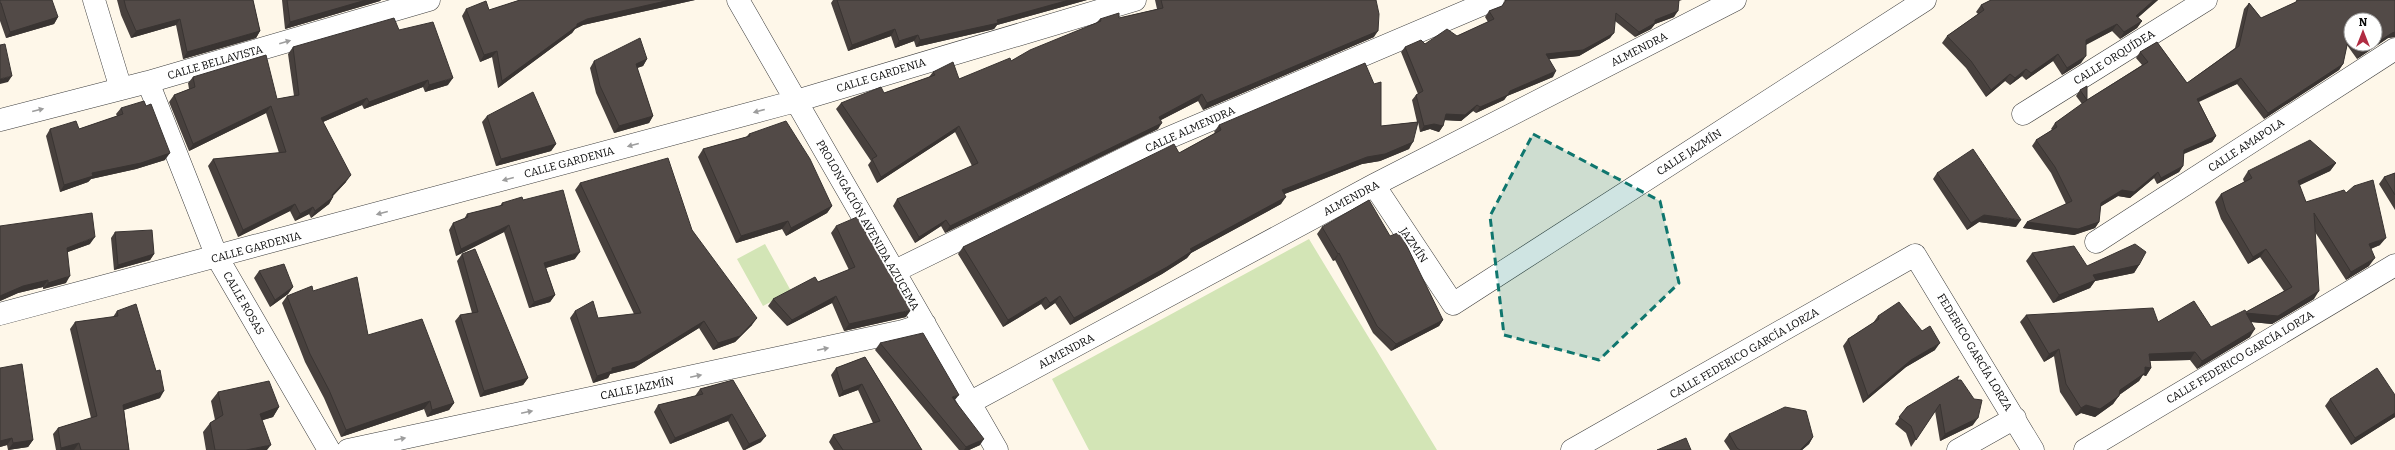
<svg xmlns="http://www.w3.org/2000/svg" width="2395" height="450" font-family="Bitter,serif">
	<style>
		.green { fill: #d3e5b6 }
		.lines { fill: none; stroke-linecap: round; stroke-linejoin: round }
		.minor-casing { stroke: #3d3d3d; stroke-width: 23 }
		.minor { stroke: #fff; stroke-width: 22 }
		.wall { fill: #47403d; fill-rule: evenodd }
		.shaded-wall { fill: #393432 }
		.building { fill: #524a47; stroke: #393432 }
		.oneway { fill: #9d9d9d }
		.marked { fill: #0f766e; fill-opacity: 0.2; stroke: #0f766e; stroke-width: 3; stroke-dasharray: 8 5; stroke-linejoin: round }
		.labels { text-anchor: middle; stroke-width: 4; stroke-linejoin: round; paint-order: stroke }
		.street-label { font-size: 11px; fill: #0a0a0a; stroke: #fff }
	</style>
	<rect width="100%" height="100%" fill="#fef7e9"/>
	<path class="green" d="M1309,239L1437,450H1089L1052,379Z
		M765,244L791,291L763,306L737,259Z"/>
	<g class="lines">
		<g class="minor-casing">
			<path id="minor" d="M94,0L121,89
				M738,0L997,450
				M148,82L217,257L329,450
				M2023,114L2206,0
				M0,120L148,82L429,0
				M1374,185L1453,304L1925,0
				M2096,242L2395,49
				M893,272L1154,144L1493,0
				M0,314L796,101L1135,0
				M971,402L1374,185L1735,0
				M348,450L903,331L925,324
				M1572,450L1915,255L2033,450
				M1958,450L2015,418
				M2085,450L2395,265"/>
		</g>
		<use href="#minor" class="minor"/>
	</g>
	<path class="wall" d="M0,0L58,17L54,24L6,38L0,21Z
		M117,0H253L260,31L256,38L183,59L176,25L131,38L121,15Z
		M282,0H381L380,1L285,29Z
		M520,0H695L583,25L575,29L572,33L498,88L492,57L480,62L462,16L466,9L489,10Z
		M833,0H1087L997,25L994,29L990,30L916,47L914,41L895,48L891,36L848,51L831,3Z
		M1155,0H1376L1374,37L1203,110L1198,101L1161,120L1158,129L945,233L941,226L915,243L893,206L897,199L972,166L955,132L877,183L868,165L871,161L836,109L841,103L884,93L929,77L933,72L959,79L1011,61L1096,23L1100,19L1119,18L1157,9Z
		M1505,0H1682L1679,1L1674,17L1655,24L1651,29L1635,37L1615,21L1610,38L1579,56L1549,59L1553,77L1507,96L1504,100L1476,113L1473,111L1461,121L1444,120L1443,126L1439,132L1430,129L1420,132L1418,122L1409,149L1380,161L1362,164L1284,194L1281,204L1191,253L1187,258L1162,274L1070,325L1055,303L1045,310L1041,304L1003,327L958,254L963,247L1179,153L1215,133L1214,132L1219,125L1381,126L1417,122L1412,100L1416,95L1418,94L1401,52L1405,47L1425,44L1457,36L1488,22L1485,17L1489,11L1502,6L1505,2Z
		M1991,0H2158L2138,17L2142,21L2137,28L2120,39L2112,31L2086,45L2081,63L2062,75L2053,61L2026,80L2022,76L2010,85L2005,81L1986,97L1966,68L1942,43L1947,36L1978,14L1976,12L1981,5Z
		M2297,0H2395V37L2388,38L2357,59L2347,45L2343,64L2339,70L2264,119L2237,84L2199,102L2216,136L2212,142L2184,154L2183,166L2179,172L2157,184L2154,178L2130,198L2118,196L2100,207L2099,222L2095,228L2074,235L2023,228L2027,222L2066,204L2051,173L2032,146L2036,140L2052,130L2051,129L2055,123L2082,104L2076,96L2080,90L2087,86V100L2142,65L2136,58L2140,52L2157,42L2187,83L2235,48L2244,9L2249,3L2261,18L2296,2ZM2351,20H2375V44H2351Z
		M399,30L448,85L425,92L423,87L364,109L362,105L323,122L346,182L333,196V197L329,204L311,218L309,214L295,221L290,211L238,237L208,166L213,159L279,153L266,113L189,151L169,102L174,95L189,89L188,83L193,77L277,99L294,96L288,54L293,47Z
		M647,59L643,66L637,68L653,116L649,123L614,133L596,93L590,68L594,61Z
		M121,108L165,160L136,169L91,179L88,182L60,192L46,136L50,129H79L117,116L116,114Z
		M487,116L556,144L551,151L496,166L482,122Z
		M749,134L832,206L827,213L786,236L782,229L736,243L698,157L703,149L746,137Z
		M2336,163L2330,171L2299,185L2306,202L2346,193L2380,245L2371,249L2369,266L2346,280L2315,232L2314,299L2272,324L2251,322L2250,337L2197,369L2190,360L2150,361L2151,368L2146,376L2143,375L2139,381L2119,395L2113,404L2095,417L2081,413L2076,416L2060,392L2054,356L2044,362L2020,322L2026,315L2158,322L2211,327L2246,312L2284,291L2260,257L2248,264L2221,219L2215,202L2221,194L2244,182L2243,179L2248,171Z
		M1937,173L2016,227L1979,222L1967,230L1933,179Z
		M2395,173V210L2379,184L2384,177Z
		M580,183L692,230L752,325L735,342L713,350L699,328L634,368L610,374L608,378L593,383L570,318L575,311L598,318L634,314L575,190Z
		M523,200L575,259L546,268L555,295L550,302L529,308L504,232L456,256L449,230L453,223L464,219L467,214L500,206L502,203Z
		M0,226L90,244L68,252L66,283L43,289V287L18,293L0,301Z
		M836,226L906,317L844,331L832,303L787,326L768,306L773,299L849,270L831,233Z
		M1322,227L1390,236L1443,320L1439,326L1391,351L1373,333L1335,260L1333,261L1317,234Z
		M115,232L154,254L150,260L114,270L111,238Z
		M2032,253L2087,266L2139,265L2134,273L2095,281L2090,288L2053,303L2026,261Z
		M462,254L528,378L523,385L480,397L455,321L460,315L472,313L457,261Z
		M259,271L293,287L288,294L270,307L254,278Z
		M313,291L368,335L454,403L449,410L427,417L424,409L341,437L324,398L305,362L282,303L287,296Z
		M117,311L160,398L124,410L129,450H56L53,434L58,428L91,418L70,329L75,322L113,317Z
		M1878,316L1935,350L1906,367L1863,403L1843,346L1848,339L1873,323Z
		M880,343L955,400L980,445L969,450H959L875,350Z
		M865,357L922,450H834L829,442L833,435L873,423L858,390L839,397L831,375L836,368Z
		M0,368L33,440L28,447L8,450L7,445L0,447Z
		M733,380L761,442L745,450H743L728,421L670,444L654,412L658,405L695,396L700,389Z
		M1957,380L1973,425L1940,441L1935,411L1911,447L1906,433L1895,424L1907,407Z
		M218,392L279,407L273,417L262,420L267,450H206L203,432L210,423L215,420L211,401Z
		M2395,395V417L2351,445L2325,406L2330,399Z
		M1729,434L1813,437L1809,444L1802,450H1730L1724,441Z"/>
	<path class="shaded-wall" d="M366,0H381L380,1L285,29L290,22Z
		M670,0H695L583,25L575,29L572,33L498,88L502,81L577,24L587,19Z
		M1069,0H1087L997,25L994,29L990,30L916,47L920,40Z
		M2154,0H2158L2132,23L2136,16Z
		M1678,11L1674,17L1655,24L1651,29L1635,37L1639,32L1655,20Z
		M58,17L54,24L6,38L10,32Z
		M180,19L176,25L131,38L136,31Z
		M2142,21L2137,28L2120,39L2124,32Z
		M2117,24L2112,31L2081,47L2086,40Z
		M895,29L891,36L848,51L852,45Z
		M260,31L256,38L183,59L187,52Z
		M1378,31L1374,37L1203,110L1207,103Z
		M2395,32V37L2388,38L2357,59L2361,53L2392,33Z
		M1614,33L1610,38L1579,56L1542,60L1546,54Z
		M918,35L914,41L895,48L899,41Z
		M497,51L492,57L480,62L484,55Z
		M2058,54L2053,61L2026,80L2031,73Z
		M2086,56L2081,63L2062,75L2067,68Z
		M647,59L643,66L631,70L636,64Z
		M2343,64L2339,70L2264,119L2268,113Z
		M2026,69L2022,76L2010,85L2015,78Z
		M1556,71L1553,77L1507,96L1504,100L1476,113L1480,107L1510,91Z
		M2010,74L2005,81L1986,97L1991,90Z
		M12,76L8,82L0,84V79Z
		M453,78L448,85L425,92L429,85Z
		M2241,78L2237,84L2193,104L2197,99Z
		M428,80L423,87L364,109L369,102Z
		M1202,94L1198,101L1155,123L1159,117Z
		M367,98L362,105L316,125L321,118Z
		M1477,105L1473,111L1461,121L1442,120L1446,114Z
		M271,106L266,113L189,151L193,144Z
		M653,116L649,123L614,133L619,126Z
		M1162,123L1158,129L945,233L950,226Z
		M1434,124L1443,126L1439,132L1430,129L1420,132L1424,126Z
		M959,126L955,132L877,183L881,177Z
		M2216,136L2212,142L2180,155L2184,150Z
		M1413,142L1409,149L1380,161L1362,164L1277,197L1282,190L1367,157Z
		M556,144L551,151L496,166L501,159Z
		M170,153L165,160L136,169L91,179L88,182L60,192L64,185L92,173Z
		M2336,163L2330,171L2292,189L2298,181Z
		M2183,166L2179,172L2157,184L2161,178Z
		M2158,172L2154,178L2130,198L2118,196L2096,209L2101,203L2122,190Z
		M351,175L346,182L327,202L332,195Z
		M333,197L329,204L311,218L315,211Z
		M1286,197L1281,204L1191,253L1187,258L1162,274L1070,325L1074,318L1190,249Z
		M295,204L290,211L238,237L243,230Z
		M832,206L827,213L786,236L791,228Z
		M313,207L309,214L295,221L300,214Z
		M1984,215L2021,220L2016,227L1979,222L1967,230L1971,223Z
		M946,220L941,226L915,243L919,237Z
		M788,221L782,229L736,243L741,236Z
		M2027,222H2099L2095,228L2074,235L2023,228Z
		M509,225L504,232L456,256L461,249Z
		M95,237L90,244L62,254L67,248Z
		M2386,238L2380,245L2364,251L2369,244Z
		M2266,249L2260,257L2248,264L2253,257Z
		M580,252L575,259L539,270L544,263Z
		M1339,253L1335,260L1333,261L1338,254Z
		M154,254L150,260L114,270L118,265Z
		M2375,258L2369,266L2346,280L2351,272Z
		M2139,265L2134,273L2095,281L2090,288L2053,303L2059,295L2093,275Z
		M70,276L66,283L43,289L48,283Z
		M48,280L43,287L18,293L0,301V296L23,286Z
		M293,287L288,294L270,307L275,300Z
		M2319,291L2314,299L2272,324L2241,321L2246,313Z
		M555,295L550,302L529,308L534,302Z
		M836,296L832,303L787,326L792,320Z
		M1060,296L1055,303L1045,310L1050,303Z
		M1046,297L1041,304L1003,327L1008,320Z
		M911,310L906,317L844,331L849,324Z
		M757,318L752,325L735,342L713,350L718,343Z
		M1443,320L1439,326L1391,351L1396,344Z
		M704,321L699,328L634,368L610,374L608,378L593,383L597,376Z
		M2255,329L2250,337L2197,369L2202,361Z
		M1940,343L1935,350L1906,367L1863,403L1868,396L1911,360Z
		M2059,349L2054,356L2044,362L2049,354Z
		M2195,352L2190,360L2143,361L2149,354Z
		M2145,367L2151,368L2146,376L2143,375L2139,381L2115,398L2120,390Z
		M528,378L523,385L480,397L484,391Z
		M862,384L858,390L839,397L843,391Z
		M164,391L160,398L118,412L123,405Z
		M959,395L954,401L952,397Z
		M2119,396L2113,404L2095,417L2081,413L2076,416L2081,408L2086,405Z
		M430,401L424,409L341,437L346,430Z
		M454,403L449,410L427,417L432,410Z
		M279,407L273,417L254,423L260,414Z
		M2395,413V417L2351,445L2355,438Z
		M732,414L728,421L670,444L675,438Z
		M1978,418L1973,425L1940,441L1945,434Z
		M766,436L761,442L744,450L749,444Z
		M1813,437L1809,444L1802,450H1800Z
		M12,438L7,445L0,447V441Z
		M984,439L980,445L969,450H964L966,447Z
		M33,440L28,447L8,450L13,443Z
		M79,443L74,450H60L61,448Z
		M271,445L267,450H246Z"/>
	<path class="building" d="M0,0H52L58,17L10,32L1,3H0Z
		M124,0H253L260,31L187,52L180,19L136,31L126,8Z
		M287,0H366L290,22Z
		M520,0H670L587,19L577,24V26L502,81L497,51L484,55L466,9L486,1L489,10Z
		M837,0H1069L997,20L998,23L994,24L920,40L918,35L899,41L895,29L852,45Z
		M1161,0H1376L1379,14L1378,31L1207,103L1202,94L1159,117L1162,123L950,226L946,220L919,237L897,199L978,163L959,126L881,177L872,159L877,156L841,103L881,87L884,93L935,75L933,72L953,62L959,79L1010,58L1011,61L1030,50L1101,21L1100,19L1119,13V18L1163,8Z
		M1506,0H1679L1678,11L1655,20V23L1639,32L1616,13L1614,33L1583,50L1546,54L1556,71L1510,91L1508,95L1480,107L1477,105L1465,115L1446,114L1443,126L1434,124L1424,126L1416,95L1423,91L1405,47L1421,40L1425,44L1447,29L1457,36L1494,19L1489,11L1502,6Z
		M1991,0H2154L2136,16L2142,21L2124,32L2117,24L2086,40V56L2067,68L2058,54L2031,73L2026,69L2015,78L2010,74L1991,90L1971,61L1947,36L1984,10L1981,5Z
		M2297,0H2395V32L2392,33L2375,44V20H2351V38L2349,36L2343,64L2268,113L2241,78L2197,99L2216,136L2184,150L2183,166L2161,178L2158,172L2134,192L2122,190L2101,203L2099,222L2078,229L2027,222L2072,201L2055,167L2036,140L2057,127L2055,123L2087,100L2080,90L2087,86V100L2148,62L2140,52L2157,42L2187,83L2239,46L2249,3L2261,18L2296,2Z
		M394,18L399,30L433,22L453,78L429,85L428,80L369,102L367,98L321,118L351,175L332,195L333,197L315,211L313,207L300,214L295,204L243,230L213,159L286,152L271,106L193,144L174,95L195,87L193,77L266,55L277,99L299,95L293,47Z
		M640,38L647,59L636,64L653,116L619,126L600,86L594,61Z
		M5,44L12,76L0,79V45Z
		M2355,44H2375L2361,53Z
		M1365,63L1374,84L1381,82V126L1418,122L1413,142L1385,154L1367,157L1282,190L1286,197L1190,249L1192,251L1167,267L1074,318L1060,296L1050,303L1046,297L1008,320L963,247L1164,149L1174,144L1179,153L1221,130L1219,125Z
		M533,92L556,144L501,159L487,116Z
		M144,101L146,106L151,104L170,153L141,163L92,173L93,176L64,185L50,129L76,121L79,129L123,114L121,108Z
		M786,121L810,159L832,206L791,228L788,221L741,236L703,149L750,136L749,134Z
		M2310,140L2336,163L2298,181L2306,202L2344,190L2346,193L2354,186L2373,180L2386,238L2369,244L2375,258L2351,272L2314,213L2319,291L2278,316L2246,313L2255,329L2202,361L2195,352L2149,354L2151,368L2145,367V373L2120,390L2119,396L2100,409L2086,405L2081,408L2066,384L2059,349L2049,354L2026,315L2153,308L2158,322L2194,301L2211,327L2245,310L2246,312L2292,287L2266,249L2253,257L2226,211L2221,194L2252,178L2248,171Z
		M1973,149L2021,220L1984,215L1971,223L1937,173Z
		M668,158L692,230L757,318L740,336L718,343L704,321L639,361L612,368V371L597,376L575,311L593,301L598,318L641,313L580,183Z
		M2395,173V195L2384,177Z
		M563,190L580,252L544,263L555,295L534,302L509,225L461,249L453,223L468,217L467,214L503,205L502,203L522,197L523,200Z
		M1369,200L1390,236L1400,232L1401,234L1443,320L1396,344L1377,326L1339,253L1338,254L1322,227Z
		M92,213L95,237L67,248L70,276L48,283V280L23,286L0,296V226Z
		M857,217L911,310L849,324L836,296L792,320L773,299L815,277L818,282L855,267L836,226Z
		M152,230L154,254L118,265L115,232Z
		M2135,244L2146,252L2139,265L2093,275L2096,280L2059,295L2032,253L2074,246L2087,266Z
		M475,249L528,378L484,391L460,315L478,312L462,254Z
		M284,264L293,287L275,300L259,271Z
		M357,277L368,335L422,319L454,403L432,410L430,401L346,430L329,390L310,354L287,296L312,286L313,291Z
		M1899,302L1922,331L1930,326L1940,343L1911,360L1868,396L1848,339L1879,319L1878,316Z
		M136,304L156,371L160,370L164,391L123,405L129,450H81L79,443L61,448L58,428L97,416L75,322L118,316L117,311Z
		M923,333L959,395L952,397L984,439L966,447L880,343Z
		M865,357L922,450H843L833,435L880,421L862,384L843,391L836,368Z
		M22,364L33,440L13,443L12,438L0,441V368Z
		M2377,368L2395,395V413L2355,438L2330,399Z
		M1959,376L1957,380H1961L1974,399L1982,400L1978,418L1945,434L1940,404L1916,440L1911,426L1899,417L1907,407Z
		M733,380L766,436L749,444L732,414L675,438L658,405L703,394L700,389Z
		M269,381L279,407L260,414L271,445L246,450H215L210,423L223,415L218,392Z
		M1785,407L1806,411L1813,437L1800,450H1740L1737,448L1729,434Z
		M1686,438L1691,450H1657Z"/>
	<defs><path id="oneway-solid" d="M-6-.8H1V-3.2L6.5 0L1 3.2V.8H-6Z"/></defs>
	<g class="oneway">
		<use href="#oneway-solid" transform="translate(285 42) rotate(-16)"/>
		<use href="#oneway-solid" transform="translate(38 110) rotate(-14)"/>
		<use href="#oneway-solid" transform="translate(759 111) rotate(165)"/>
		<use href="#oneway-solid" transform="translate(633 145) rotate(165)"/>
		<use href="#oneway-solid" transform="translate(508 179) rotate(165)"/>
		<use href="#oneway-solid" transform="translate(382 213) rotate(165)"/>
		<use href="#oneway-solid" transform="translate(823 349) rotate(-12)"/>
		<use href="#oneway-solid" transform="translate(696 376) rotate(-12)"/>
		<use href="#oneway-solid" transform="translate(527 412) rotate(-12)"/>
		<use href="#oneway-solid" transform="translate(400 439) rotate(-12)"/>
	</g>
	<path class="marked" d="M1533,134L1660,201L1679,283L1599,360L1504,335L1490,216Z"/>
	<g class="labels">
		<g class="street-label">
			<text transform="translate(1639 49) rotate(-27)" y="4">ALMENDRA</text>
			<text transform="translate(2114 57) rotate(-32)" y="4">CALLE ORQUÍDEA</text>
			<text transform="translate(215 62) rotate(-16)" y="4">CALLE BELLAVISTA</text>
			<text transform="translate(881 75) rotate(-17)" y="4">CALLE GARDENIA</text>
			<text transform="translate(1190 129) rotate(-24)" y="4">CALLE ALMENDRA</text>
			<text transform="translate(2246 145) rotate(-33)" y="4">CALLE AMAPOLA</text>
			<text transform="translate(1689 152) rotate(-33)" y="4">CALLE JAZMÍN</text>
			<text transform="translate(569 162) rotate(-15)" y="4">CALLE GARDENIA</text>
			<text transform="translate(1351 198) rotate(-28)" y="4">ALMENDRA</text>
			<text transform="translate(868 225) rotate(60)" y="4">PROLONGACIÓN AVENIDA AZUCEMA</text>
			<text transform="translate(1414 245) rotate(56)" y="4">JAZMÍN</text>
			<text transform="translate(256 247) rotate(-15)" y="4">CALLE GARDENIA</text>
			<text transform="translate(244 303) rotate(60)" y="4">CALLE ROSAS</text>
			<text transform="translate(1066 351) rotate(-28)" y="4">ALMENDRA</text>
			<text transform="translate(1975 352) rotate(59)" y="4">FEDERICO GARCÍA LORZA</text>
			<text transform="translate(1744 353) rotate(-30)" y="4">CALLE FEDERICO GARCÍA LORZA</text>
			<text transform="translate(2240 357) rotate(-31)" y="4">CALLE FEDERICO GARCÍA LORZA</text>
			<text transform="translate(637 388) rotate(-12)" y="4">CALLE JAZMÍN</text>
		</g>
	</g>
	<g transform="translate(2363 32)"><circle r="19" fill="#ffffff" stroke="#9d9d9d"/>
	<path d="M0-3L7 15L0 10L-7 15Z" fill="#b02c42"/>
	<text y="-6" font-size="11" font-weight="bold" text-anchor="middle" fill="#0a0a0a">N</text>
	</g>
</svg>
